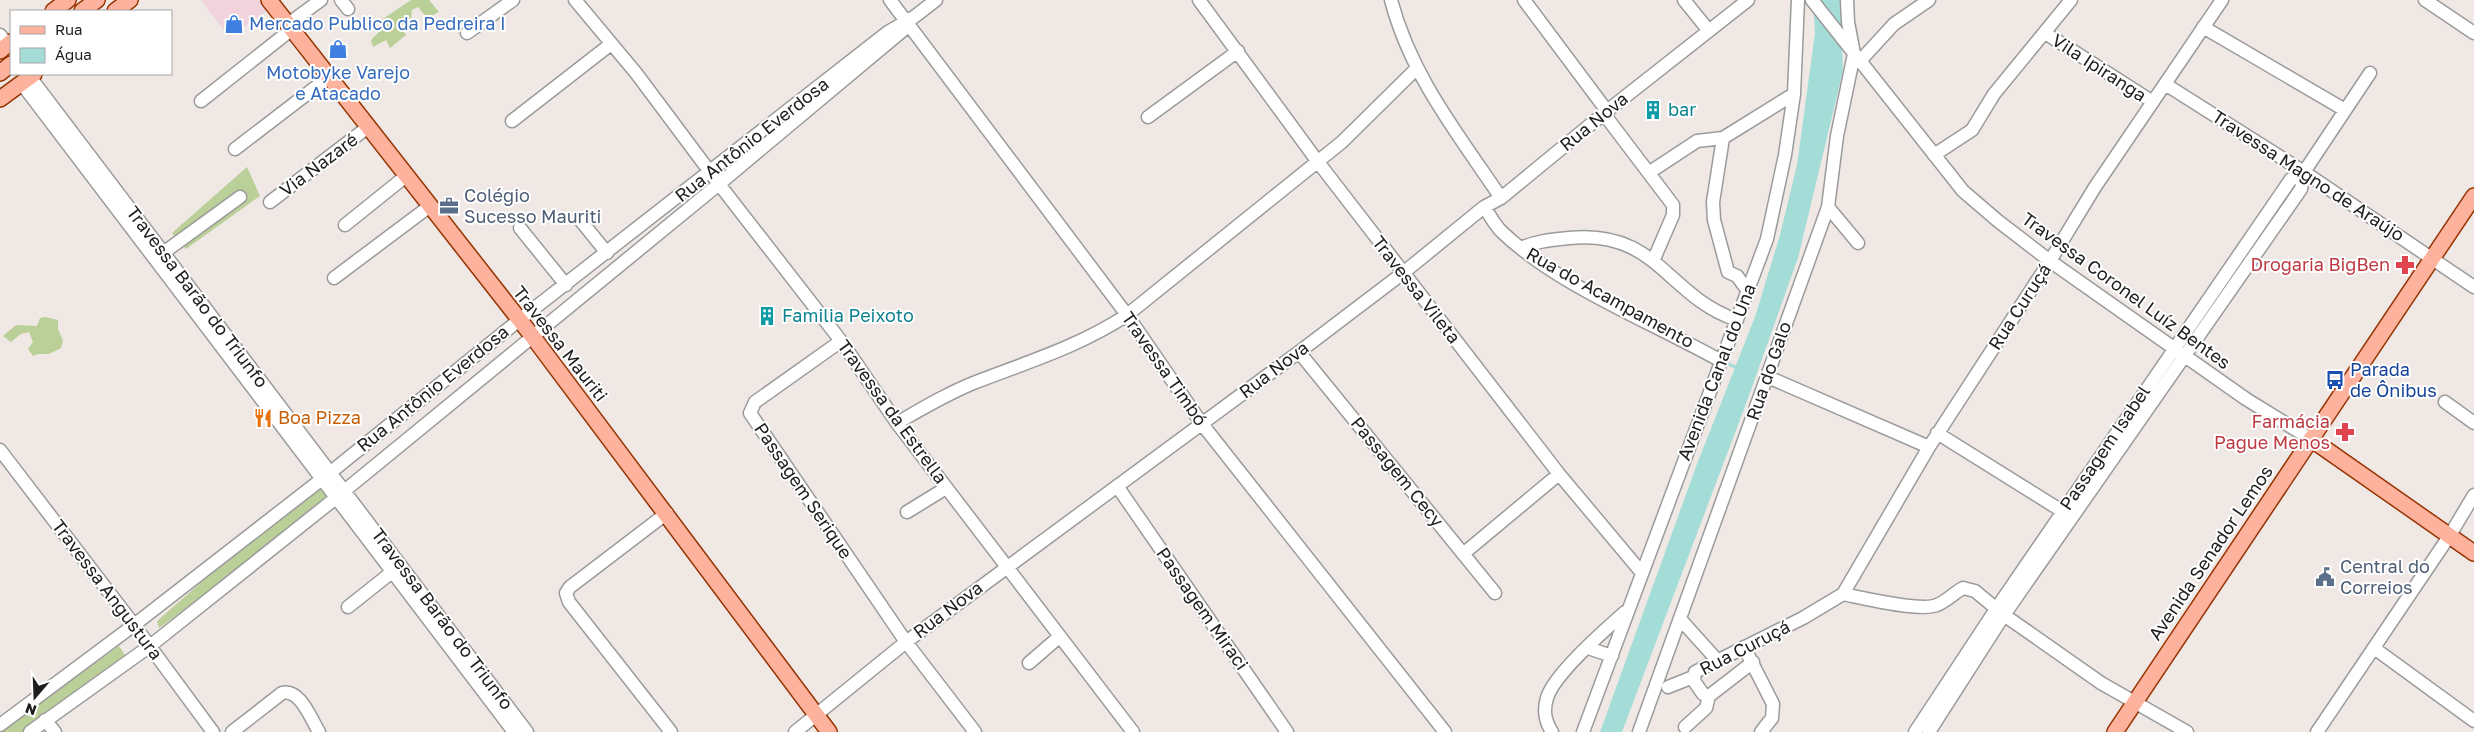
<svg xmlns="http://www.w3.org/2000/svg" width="2474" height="732" font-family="'Golos Text',sans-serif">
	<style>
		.commercial { fill: #f0d3dc }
		.forest { fill: #bbcf98 }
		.water { fill: #a4ddd7 }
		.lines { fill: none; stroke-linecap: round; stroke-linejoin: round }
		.stream { stroke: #a4ddd7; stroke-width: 3 }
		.minor-casing { stroke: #9b9b9b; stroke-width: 15 }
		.major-casing { stroke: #983300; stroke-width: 18 }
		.minor { stroke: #fff; stroke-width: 12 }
		.major { stroke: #fcb29c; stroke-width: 15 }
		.labels { text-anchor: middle; stroke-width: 4; stroke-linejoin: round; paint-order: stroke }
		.shop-label { font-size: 18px; fill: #366cbe; stroke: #fff; text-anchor: start }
		.street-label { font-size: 18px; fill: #1e1e1e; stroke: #fff }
		.culture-label { font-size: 18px; fill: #0d838f; stroke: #fff; text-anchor: start }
		.service-label { font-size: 18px; fill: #4e5e75; stroke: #fff; text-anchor: start }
		.health-label { font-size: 18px; fill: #be3a42; stroke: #fff; text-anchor: end }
		.transit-label { font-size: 18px; fill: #164399; stroke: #fff; text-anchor: start }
		.food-label { font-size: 18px; fill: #c56008; stroke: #fff; text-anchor: start }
	</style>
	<rect width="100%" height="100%" fill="#efe8e4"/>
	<path class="commercial" d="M201,0H258L267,11L229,37Z"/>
	<path class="forest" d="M411,0H429L439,12L427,18L418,7L412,10L411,19L399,26L406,35L390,48L386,40L373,47L371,40L384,27L380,21Z
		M247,167L260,196L186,249L172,233Z
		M45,317L58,320V329L63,341L61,348L49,354H38L33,356L28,349L33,342L29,332L21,334L11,342L3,336L16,325L37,326L40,318Z
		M315,483L332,501L159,628L157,621Z
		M119,646L125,655L24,732H0Z"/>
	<path class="water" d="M1813,0H1840L1843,71L1798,258L1747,401L1622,732H1600L1697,464L1755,317L1780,235L1797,165L1815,33Z"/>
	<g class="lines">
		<path class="stream" d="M1728,364L1738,368"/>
		<g class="minor-casing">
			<path id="minor" d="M341,0L348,9
				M575,0L636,73L719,184L841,341L897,423L1133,732
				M890,0L1127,315L1202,424L1445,732
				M1199,0L1318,162L1559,474L1642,573
				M1391,0C1411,76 1458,134 1501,198
				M1524,0L1607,111
				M1684,0L1709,31
				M1812,0L1963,191L1998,221L2050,261L2246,399L2311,439
				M2425,0L2474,33
				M288,24L321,0
				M2203,27L2345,110
				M467,33L513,0
				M2045,33L2153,102
				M0,35L8,45
				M1860,61L1894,24L1929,0
				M30,77L527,732
				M22,84L514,732
				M2165,84L2304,172L2474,287
				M201,101L292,29
				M1604,114L1673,205V215L1654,259
				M1148,117L1238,51
				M512,121L611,44
				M1723,138L1713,202L1714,220L1728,272L1737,276L1748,291
				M235,149L329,77
				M1934,155L1972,130L1994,94L2071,0
				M1650,172L1697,141L1723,138L1794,94
				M270,202L368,127
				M1484,207C1490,215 1495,226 1502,232C1558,286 1652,322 1721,361
				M1828,207L1858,243
				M581,221L607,253
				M345,225L406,176
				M520,228L566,285
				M1521,248C1537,241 1551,240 1569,238C1658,229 1666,296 1737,320
				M163,253L240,197
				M334,278L430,206
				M841,341L755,402L750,413L906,642L975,732
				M1299,352L1495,593
				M1768,377L1929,447
				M2445,402L2474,423
				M897,423C923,408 948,393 976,382C1028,362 1080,346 1127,315L1342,142L1416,69
				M1937,433L2062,511
				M0,450L134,625L213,732
				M1117,486L1287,732
				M907,512L946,488
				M667,513L570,587L566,593L569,602L671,732
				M1463,554L1559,474
				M1843,594C1863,598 1921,612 1937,605C1947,601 1954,593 1963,588L1975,591L2004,615L2101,683L2187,732
				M348,607L392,572
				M1681,620L1717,660
				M1744,647L1773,704L1772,718L1761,732
				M1588,648L1612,656
				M2374,648L2474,721
				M1753,662L1709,696L1703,694L1694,681L1695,672L1803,618L1843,594L1929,447L2050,261L2095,187L2222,0
				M1029,663L1059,637
				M1668,687L1693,677
				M45,720L55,732
				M0,725L134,625L331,472L518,321L888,32L914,17L936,0
				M1685,727L1706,708L1709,696
				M30,732L150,646L332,501L719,184L907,27
				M232,732L282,693C300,688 311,719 319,732
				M795,732L906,642L1299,352L1403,273L1484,207L1501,198L1607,111L1748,0
				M1552,732C1545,721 1543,711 1547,698C1554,674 1605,630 1625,612
				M1583,732L1767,239L1785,155L1794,94L1798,0
				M1639,732L1828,207L1837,136L1854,54L1848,22L1847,0
				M1915,732L1996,609L2291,179L2304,172
				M1929,732L2004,615L2301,189L2304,172L2370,73
				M2317,732L2450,535L2474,495"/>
		</g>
		<g class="major-casing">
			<path id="major" d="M269,0L533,337L829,732
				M53,11L68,0
				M82,11L97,0
				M115,11L130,0
				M0,51L11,42
				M0,73L11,64
				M0,99L34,74
				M2311,439L2474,553
				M2115,732L2474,196"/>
		</g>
		<use href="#minor" class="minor"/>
		<use href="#major" class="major"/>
	</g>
	<defs>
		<g id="shop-bare" transform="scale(1.5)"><path d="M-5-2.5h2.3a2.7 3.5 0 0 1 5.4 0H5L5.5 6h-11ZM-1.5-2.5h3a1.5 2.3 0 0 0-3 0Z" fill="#3f7fe0" stroke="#fff" stroke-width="2.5" paint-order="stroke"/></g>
		<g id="building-bare" transform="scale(1.5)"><path d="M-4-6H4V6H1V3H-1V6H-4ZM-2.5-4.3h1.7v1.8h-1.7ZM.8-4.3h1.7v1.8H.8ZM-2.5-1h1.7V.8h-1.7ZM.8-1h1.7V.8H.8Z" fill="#0f9aa8" stroke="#fff" stroke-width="2.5" paint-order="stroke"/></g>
		<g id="office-bare" transform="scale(1.5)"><path d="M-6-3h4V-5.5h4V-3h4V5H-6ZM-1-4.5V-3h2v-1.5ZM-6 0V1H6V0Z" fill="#5c6f8a" stroke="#fff" stroke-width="2.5" paint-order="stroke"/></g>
		<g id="pharmacy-bare" transform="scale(1.5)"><path d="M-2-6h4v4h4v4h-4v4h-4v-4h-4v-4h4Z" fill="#e0444e" stroke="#fff" stroke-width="2.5" paint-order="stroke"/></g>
		<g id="bus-bare" transform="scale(1.5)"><path d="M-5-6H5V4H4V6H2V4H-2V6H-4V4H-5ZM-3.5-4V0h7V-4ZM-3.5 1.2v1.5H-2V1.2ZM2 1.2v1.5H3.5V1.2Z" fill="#1a4fb4" stroke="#fff" stroke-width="2.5" paint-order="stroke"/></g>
		<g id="restaurant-bare" transform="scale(1.5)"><path d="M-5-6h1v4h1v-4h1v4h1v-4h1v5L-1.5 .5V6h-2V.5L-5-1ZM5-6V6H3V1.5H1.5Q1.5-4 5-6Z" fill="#e8710a" stroke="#fff" stroke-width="2.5" paint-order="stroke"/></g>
		<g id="civic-bare" transform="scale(1.5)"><path d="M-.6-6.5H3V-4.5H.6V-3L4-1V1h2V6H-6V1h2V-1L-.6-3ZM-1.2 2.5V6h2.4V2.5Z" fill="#5c6f8a" stroke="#fff" stroke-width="2.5" paint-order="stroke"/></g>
	</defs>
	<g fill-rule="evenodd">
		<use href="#shop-bare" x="234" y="24"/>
		<use href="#shop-bare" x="338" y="49"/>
		<use href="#building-bare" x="1653" y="110"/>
		<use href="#office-bare" x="449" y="206"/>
		<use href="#pharmacy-bare" x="2405" y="265"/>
		<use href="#building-bare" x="767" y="316"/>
		<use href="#bus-bare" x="2335" y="380"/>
		<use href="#restaurant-bare" x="263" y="418"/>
		<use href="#pharmacy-bare" x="2345" y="432"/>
		<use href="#civic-bare" x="2325" y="577"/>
	</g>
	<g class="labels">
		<g class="shop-label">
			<text x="249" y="30">Mercado Publico da Pedreira I</text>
			<text x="338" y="79" text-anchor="middle">Motobyke Varejo<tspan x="338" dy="21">e Atacado</tspan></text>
		</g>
		<g class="street-label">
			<text transform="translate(2099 68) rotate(33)" y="6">Vila Ipiranga</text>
			<text transform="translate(1594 122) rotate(-39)" y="6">Rua Nova</text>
			<text transform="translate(752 140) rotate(-38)" y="6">Rua Antônio Everdosa</text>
			<text transform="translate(319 165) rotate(-37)" y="6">Via Nazaré</text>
			<text transform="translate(2308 176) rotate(33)" y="6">Travessa Magno de Araújo</text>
			<text transform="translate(1416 290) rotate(52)" y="6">Travessa Vileta</text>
			<text transform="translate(2126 291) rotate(36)" y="6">Travessa Coronel Luíz Bentes</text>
			<text transform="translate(197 297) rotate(53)" y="6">Travessa Barão do Triunfo</text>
			<text transform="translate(1610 298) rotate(29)" y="6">Rua do Acampamento</text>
			<text transform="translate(2020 307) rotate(-57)" y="6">Rua Curuçá</text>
			<text transform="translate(560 344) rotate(52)" y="6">Travessa Mauriti</text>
			<text transform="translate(1164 369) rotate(55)" y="6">Travessa Timbó</text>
			<text transform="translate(1274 370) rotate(-37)" y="6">Rua Nova</text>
			<text transform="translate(1769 371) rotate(-71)" y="6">Rua do Galo</text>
			<text transform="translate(1717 372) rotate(-69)" y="6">Avenida Canal do Una</text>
			<text transform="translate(433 389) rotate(-39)" y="6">Rua Antônio Everdosa</text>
			<text transform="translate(892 412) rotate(54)" y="6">Travessa da Estrella</text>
			<text transform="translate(2105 448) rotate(-56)" y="6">Passagem Isabel</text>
			<text transform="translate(1397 472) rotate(51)" y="6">Passagem Cecy</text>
			<text transform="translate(803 491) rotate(56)" y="6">Passagem Serique</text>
			<text transform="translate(2211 553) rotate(-56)" y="6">Avenida Senador Lemos</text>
			<text transform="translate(107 590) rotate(53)" y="6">Travessa Angustura</text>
			<text transform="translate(1202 609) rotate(55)" y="6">Passagem Miraci</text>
			<text transform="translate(948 610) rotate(-37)" y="6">Rua Nova</text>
			<text transform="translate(442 619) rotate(53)" y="6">Travessa Barão do Triunfo</text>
			<text transform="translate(1745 648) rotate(-27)" y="6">Rua Curuçá</text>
		</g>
		<g class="culture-label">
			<text x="1668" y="116">bar</text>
			<text x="782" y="322">Familia Peixoto</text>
		</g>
		<g class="service-label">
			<text x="464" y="202">Colégio<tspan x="464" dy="21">Sucesso Mauriti</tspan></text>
			<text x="2340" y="573">Central do<tspan x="2340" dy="21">Correios</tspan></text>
		</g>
		<g class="health-label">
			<text x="2390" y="271">Drogaria BigBen</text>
			<text x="2330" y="428">Farmácia<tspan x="2330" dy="21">Pague Menos</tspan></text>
		</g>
		<g class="transit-label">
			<text x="2350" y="376">Parada<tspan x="2350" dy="21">de Ônibus</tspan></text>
		</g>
		<g class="food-label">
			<text x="278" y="424">Boa Pizza</text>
		</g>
	</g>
	<rect x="10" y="10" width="162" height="65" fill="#ffffff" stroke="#a5a5a5"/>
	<rect x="20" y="26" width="25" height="8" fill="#fcb29c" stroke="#a5a5a5"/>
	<text x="55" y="35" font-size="15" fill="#1e1e1e">Rua</text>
	<rect x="20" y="48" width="25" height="15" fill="#a4ddd7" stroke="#a5a5a5"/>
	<text x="55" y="60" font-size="15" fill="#1e1e1e">Água</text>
	<g transform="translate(35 697) rotate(199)" stroke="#ffffff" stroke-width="4" paint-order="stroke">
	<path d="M0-4L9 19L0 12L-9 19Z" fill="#1e1e1e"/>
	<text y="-8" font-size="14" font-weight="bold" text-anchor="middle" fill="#1e1e1e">N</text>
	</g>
</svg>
